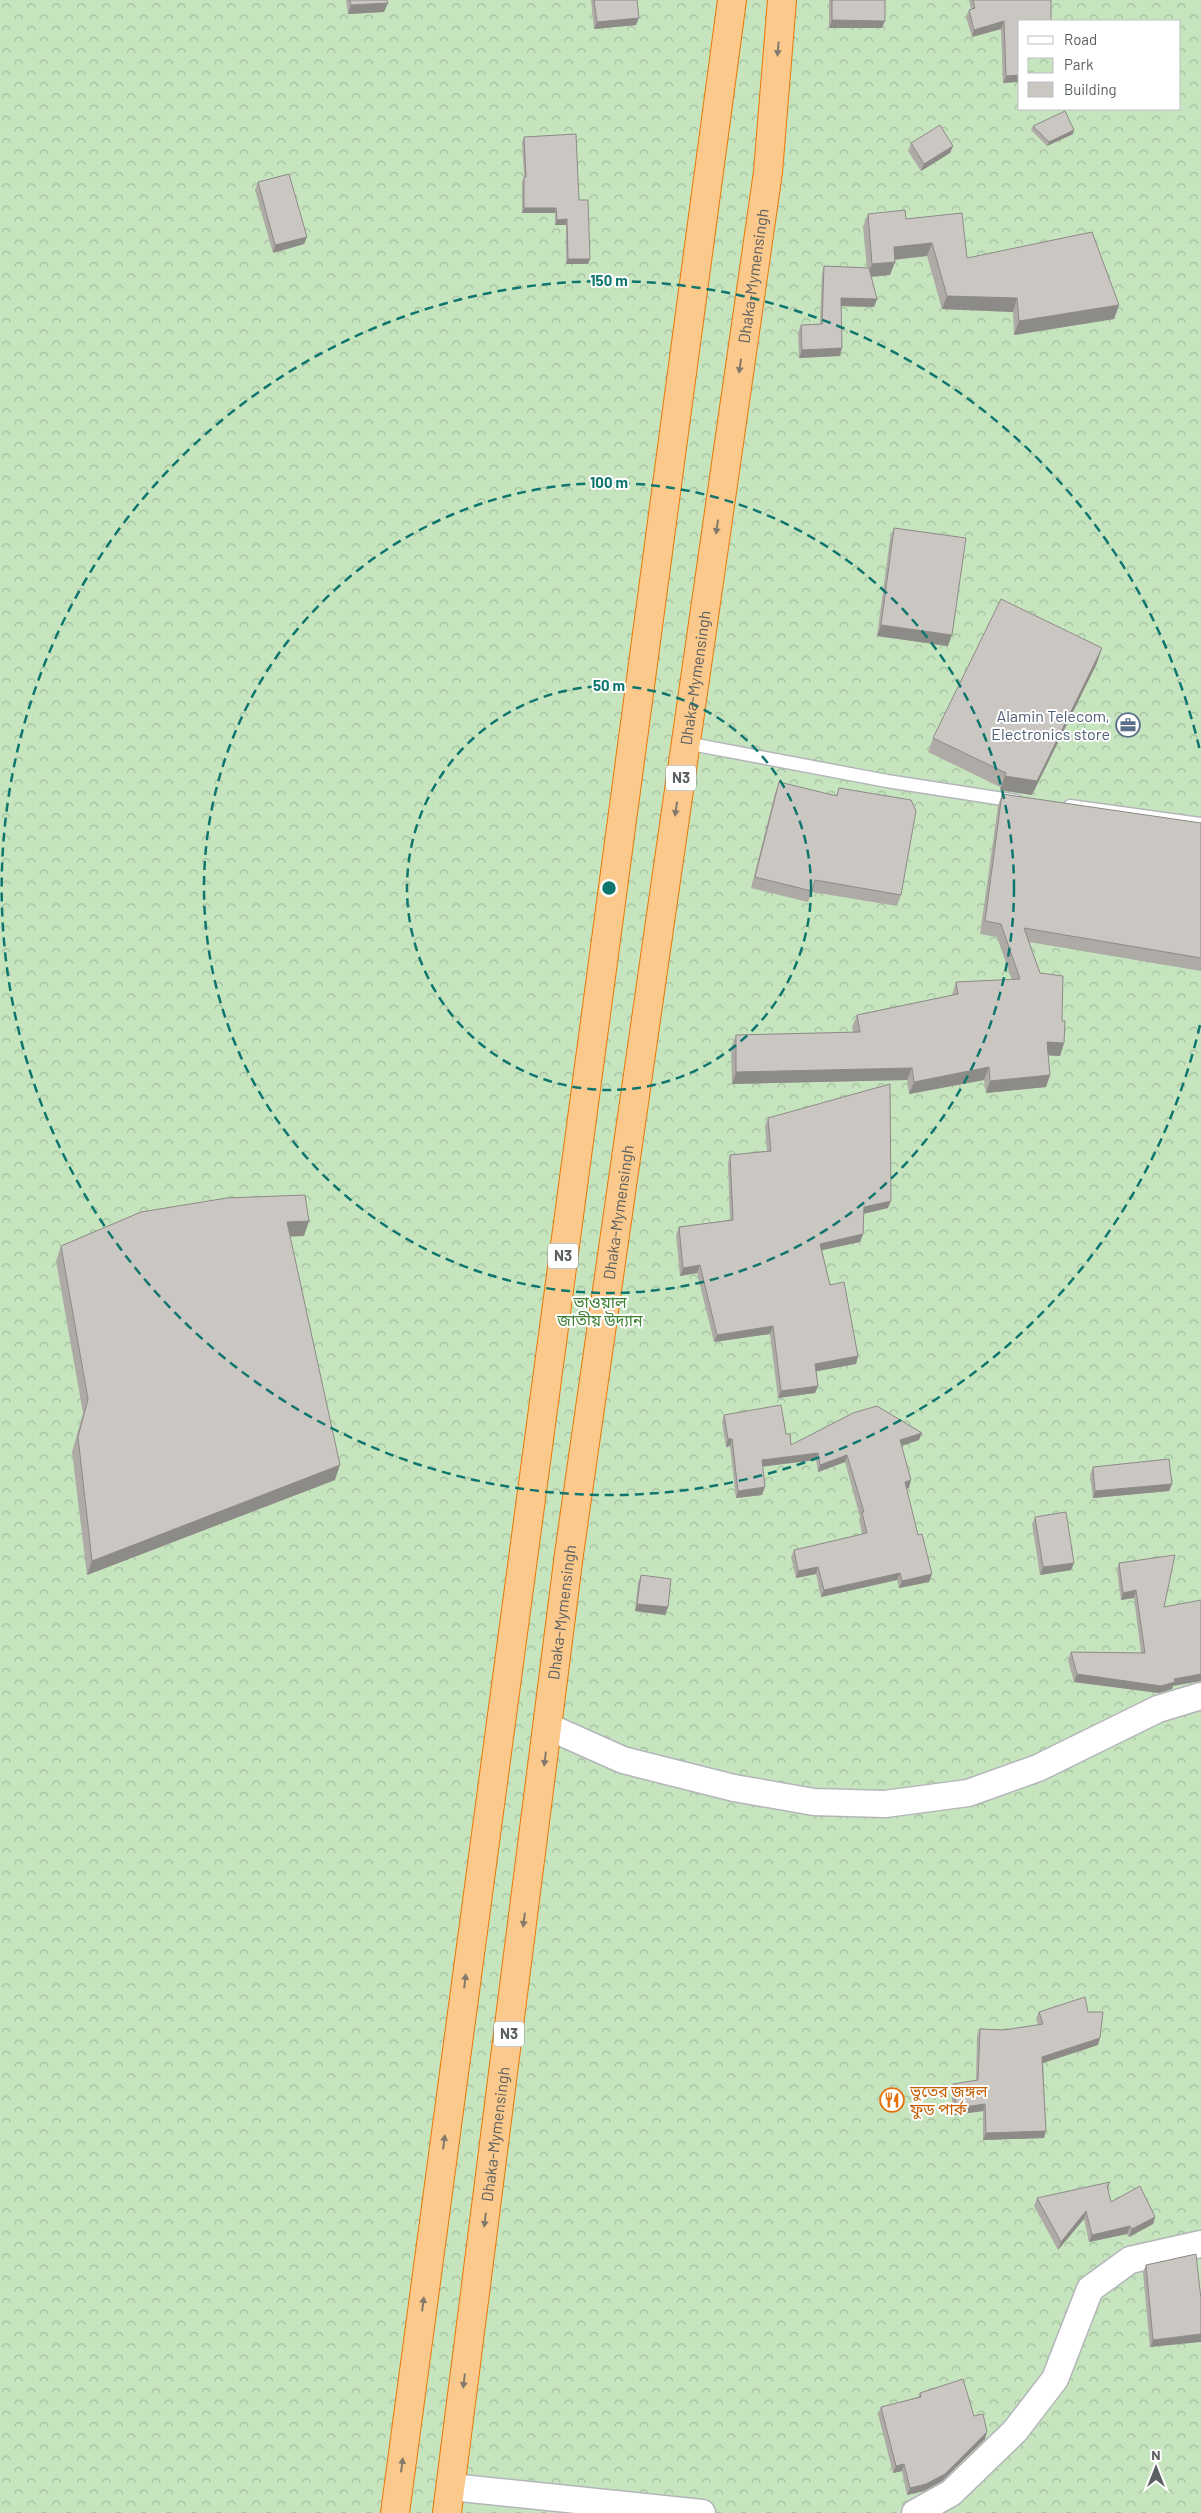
<svg xmlns="http://www.w3.org/2000/svg" width="1201" height="2513" font-family="Barlow,'Noto Sans Bengali',sans-serif">
	<style>
		.park { fill: url(#park-crowns); fill-rule: evenodd }
		.lines { fill: none; stroke-linecap: round; stroke-linejoin: round }
		.lane-casing { stroke: #b3b6b9; stroke-width: 15 }
		.street-casing { stroke: #b3b6b9; stroke-width: 29 }
		.highway-casing { stroke: #eb7704; stroke-width: 30 }
		.lane { stroke: #fff; stroke-width: 12 }
		.street { stroke: #fff; stroke-width: 26 }
		.highway { stroke: #fbc98c; stroke-width: 28 }
		.wall { fill: #aeaaa6 }
		.shaded-wall { fill: #8d8b87 }
		.building { fill: #cac6c1; stroke: #8d8b87 }
		.oneway { fill: #837a6d }
		.ring { fill: none; stroke: #0f766e; stroke-width: 2.5; stroke-dasharray: 9 6 }
		.labels { text-anchor: middle; stroke-width: 4; stroke-linejoin: round; paint-order: stroke }
		.shield { fill: #fff; stroke: #8c9092; stroke-width: 1 }
		.shield-label { font-size: 15px; font-weight: bold; fill: #5b6063 }
		.street-label { font-size: 16px; fill: #5b6063; stroke: #fff }
		.service-label { font-size: 16px; fill: #4e5e75; stroke: #fff; text-anchor: end }
		.park-label { font-size: 16px; fill: #408035; stroke: #fff }
		.food-label { font-size: 16px; fill: #c56008; stroke: #fff; text-anchor: start }
		.centre { fill: #0f766e; stroke: #fff; stroke-width: 2.5 }
		.ring-label { font-size: 15px; text-anchor: middle; font-weight: bold; fill: #0f766e; stroke: #fff; stroke-width: 4; stroke-linejoin: round; paint-order: stroke }
	</style>
	<defs>
		<pattern id="park-crowns" width="20" height="18" patternUnits="userSpaceOnUse" patternTransform="scale(1.25)"><rect width="20" height="18" fill="#c6e5bf"/><path d="M2 6a3 3 0 1 1 6 0M12 15a3 3 0 1 1 6 0" fill="none" stroke="#a4bd9f"/></pattern>
	</defs>
	<rect width="100%" height="100%" fill="#ede9e2"/>
	<path class="park" d="M0,0H1201V2513H0ZM1020,21H1180V109H1020Z"/>
	<g class="lines">
		<g class="lane-casing">
			<path id="lane" d="M686,743L887,781L1016,801
				M1070,806L1201,824"/>
		</g>
		<g class="street-casing">
			<path id="street" d="M549,1727L623,1760L734,1788L814,1802L885,1804L968,1793L1038,1768L1158,1709L1201,1696
				M451,2487L702,2513
				M915,2513L951,2493L1015,2431L1055,2379L1090,2289L1130,2260L1201,2244"/>
		</g>
		<g class="highway-casing">
			<g id="highway">
				<path d="M395,2513L732,0"/>
				<path id="s1" d="M447,2513L569,1554L768,172L782,0"/>
			</g>
		</g>
		<use href="#lane" class="lane"/>
		<use href="#street" class="street"/>
		<use href="#highway" class="highway"/>
	</g>
	<path class="wall" d="M346,0H387L384,12L348,14Z
		M591,0H637L636,25L594,29Z
		M829,0H885L882,28H829Z
		M969,0H1051L1020,21V82L1003,83L1001,29L972,37L966,17L969,10L971,9Z
		M1033,126L1074,130L1073,134L1047,146L1031,130Z
		M524,137L579,200L590,259L588,264H566V225H555V213H522V182L524,177L522,142Z
		M911,143L953,146L950,153L921,171L908,151Z
		M258,182L307,237L304,244L273,253L255,190Z
		M868,214L906,219L967,258L1119,305L1114,319L1014,335L1013,312L942,309L927,256L895,260V262L890,275L871,277L877,299L874,307L841,306L840,356L799,358L798,333L801,325L820,324L822,273L824,266L867,268L863,227Z
		M894,528L948,646L877,636L890,539Z
		M1097,663L1032,795L1000,790V787L928,752L933,738Z
		M779,782L836,796L839,788L901,895L897,906L812,892L808,902L751,888L775,793Z
		M1002,794L1201,823V971L1029,942L1040,973L1062,1021L1064,1043L1060,1056L1048,1055L1050,1075L1046,1087L986,1093L984,1080L909,1094L907,1080L732,1084L731,1048L736,1035L853,1032L852,1027L857,1015L952,995L956,982L1012,980L997,937L980,934L998,806Z
		M768,1118L888,1208L864,1214L863,1234L860,1242L822,1250L830,1285L858,1356L856,1364L816,1371L818,1386L815,1393L778,1398L770,1334L714,1342L697,1273L680,1276L676,1235L679,1227L730,1220L728,1163L730,1155L767,1151L765,1126Z
		M141,1212L304,1236H290L335,1480L87,1575L72,1452L83,1413L56,1261L61,1246Z
		M724,1415L786,1434L791,1445L919,1440L902,1446L909,1488H906L929,1582L899,1588L897,1580L821,1597L816,1574L796,1578L791,1557L794,1550L862,1534L859,1520L860,1517L845,1462L818,1472L816,1460L762,1466V1495L736,1498L730,1446L726,1447L722,1422Z
		M1093,1467L1172,1484L1169,1491L1093,1498L1090,1475Z
		M1035,1517L1074,1563L1071,1570L1040,1575L1032,1524Z
		M1119,1563L1164,1607L1173,1686L1172,1689L1159,1693L1074,1682L1068,1660L1071,1652L1141,1653L1134,1598L1121,1600L1117,1570Z
		M641,1575L668,1607L665,1615L635,1611L638,1582Z
		M1039,2012H1088L1098,2045L1043,2063L1046,2131L1044,2138L983,2140V2111L954,2115L951,2091L953,2084L976,2080L977,2036L980,2029L1004,2030L1038,2025L1036,2018Z
		M1110,2182L1108,2189L1111,2202L1155,2217L1153,2224L1129,2237L1127,2234L1089,2242L1084,2219L1058,2250L1034,2206L1037,2198Z
		M1196,2254L1150,2347L1143,2272L1146,2265Z
		M920,2393L974,2416L985,2439L942,2481L924,2491L907,2495L902,2471L893,2473L878,2414L881,2407L918,2397Z"/>
	<path class="shaded-wall" d="M388,3L384,12L348,14L351,5Z
		M639,18L636,25L594,29L597,22Z
		M832,20L885,21L882,28H829Z
		M1004,21L1001,29L972,37L974,30Z
		M1020,75V82L1003,83L1006,76Z
		M1074,130L1073,134L1047,146L1049,142Z
		M953,146L950,153L921,171L924,164Z
		M524,208H556L555,213H522Z
		M567,219L566,225H555L557,220Z
		M307,237L304,244L273,253L275,245Z
		M932,243L927,256L889,260L894,247Z
		M568,259H590L588,264H566Z
		M895,262L890,275L867,277L872,264Z
		M947,296L1017,298L1013,312L942,309Z
		M841,298L877,299L874,307L838,306Z
		M1119,305L1114,319L1014,335L1019,321Z
		M842,348L840,356L799,358L802,350Z
		M881,625L952,635L948,646L877,636Z
		M1102,648L1097,663L1032,795L1000,790L1005,776Z
		M1047,1042L1064,1043L1060,1056L1043,1055Z
		M989,1067L984,1080L909,1094L914,1082Z
		M912,1068L907,1080L732,1084L736,1072Z
		M1050,1075L1046,1087L986,1093L990,1081Z
		M891,1201L888,1208L862,1214L864,1207Z
		M309,1221L304,1236L281,1237L287,1222Z
		M863,1234L860,1242L818,1251L820,1244Z
		M700,1265L697,1273L680,1276L683,1268Z
		M773,1326L770,1334L714,1342L717,1335Z
		M858,1356L856,1364L813,1372L815,1364Z
		M818,1386L815,1393L778,1398L781,1391Z
		M922,1433L919,1440L898,1447L900,1440Z
		M728,1439H732L730,1446L726,1447Z
		M818,1453L816,1460L759,1467L762,1460Z
		M847,1455L845,1462L818,1472L820,1465Z
		M340,1465L335,1480L87,1575L92,1561Z
		M911,1480L909,1488L902,1489L905,1482Z
		M1172,1484L1169,1491L1093,1498L1095,1491Z
		M765,1487L762,1495L736,1498L738,1491Z
		M1074,1563L1071,1570L1040,1575L1043,1567Z
		M818,1567L816,1574L796,1578L798,1571Z
		M900,1573L897,1580L821,1597L824,1590Z
		M932,1574L929,1582L899,1588L902,1581Z
		M1136,1590L1134,1598L1121,1600L1123,1593Z
		M637,1604L668,1607L665,1615L635,1611Z
		M1077,1674L1174,1679L1201,1674V1681L1173,1686L1172,1689L1159,1693L1074,1682Z
		M1100,2038L1098,2045L1040,2064L1042,2057Z
		M985,2104L983,2111L954,2115L957,2108Z
		M1046,2131L1044,2138L983,2140L986,2133Z
		M1086,2211L1084,2219L1058,2250L1061,2242Z
		M1155,2217L1153,2224L1129,2237L1132,2229Z
		M1130,2226L1127,2234L1089,2242L1092,2235Z
		M1201,2334V2342L1150,2347L1153,2340Z
		M987,2432L985,2439L942,2481L924,2491L907,2495L910,2488Z
		M904,2464L902,2471L893,2473L896,2466Z"/>
	<path class="building" d="M350,0H387L388,3L351,5Z
		M594,0H637L639,18L597,22Z
		M832,0H885V21L832,20Z
		M973,0H1051V21H1020V75L1006,76L1004,21L974,30L969,10L975,8Z
		M1065,111L1074,130L1049,142L1033,126Z
		M940,125L953,146L924,164L911,143Z
		M576,134L579,200H588L590,259H568L567,219L557,220L556,208H524V177H526L524,137Z
		M289,174L307,237L275,245L258,182Z
		M905,210L906,219L962,213L967,258L1092,232L1119,305L1019,321L1017,298L947,296L932,243L894,247L895,262L872,264L868,214Z
		M824,266L869,268L877,299L841,298L842,348L802,350L801,325L822,324Z
		M894,528L966,538L952,635L881,625Z
		M1001,599L1102,648L1037,781L1005,776L1006,773L933,738Z
		M779,782L837,796L839,788L911,800L916,811L901,895L815,880L812,891L755,877Z
		M1002,794L1201,823V958L1024,928L1040,973L1063,976L1062,1021H1065L1064,1043L1047,1042L1050,1075L990,1081L989,1067L914,1082L912,1068L736,1072V1035L860,1032L857,1015L958,994L956,982L1020,979L1001,924L985,921Z
		M890,1084L891,1201L864,1207L863,1234L820,1244L830,1285L844,1282L858,1356L815,1364L818,1386L781,1391L773,1326L717,1335L700,1265L683,1268L679,1227L733,1220L730,1155L771,1151L768,1118Z
		M305,1195L309,1221L287,1222L340,1465L92,1561L78,1437L88,1399L61,1246L141,1212L227,1198Z
		M781,1405L786,1434H790L791,1445L853,1413L877,1406L922,1433L900,1440L911,1480L905,1482L918,1535L922,1534L932,1574L902,1581L900,1573L824,1590L818,1567L798,1571L794,1550L867,1533L862,1512H864L847,1455L820,1465L818,1453L762,1460L765,1487L738,1491L732,1439H728L724,1415Z
		M1169,1459L1172,1484L1095,1491L1093,1467Z
		M1066,1512L1074,1563L1043,1567L1035,1517Z
		M1175,1555L1164,1607L1201,1600V1674L1174,1679L1175,1682L1161,1686L1077,1674L1071,1652L1145,1653L1136,1590L1123,1593L1119,1563Z
		M641,1575L671,1579L668,1607L637,1604Z
		M1085,1997L1088,2012H1103L1100,2038L1042,2057L1046,2131L986,2133L985,2104L957,2108L953,2084L978,2080L980,2029L1004,2030L1043,2024L1039,2012Z
		M1110,2182L1107,2186L1111,2202L1140,2186L1155,2217L1132,2229L1130,2226L1092,2235L1086,2211L1061,2242L1037,2198Z
		M1196,2254L1201,2299V2334L1153,2340L1146,2265Z
		M963,2379L974,2416L983,2414L987,2432L945,2474L926,2484L910,2488L904,2464L896,2466L881,2407L921,2397L920,2393Z"/>
	<defs><path id="oneway-solid" d="M-6-.8H1V-3.2L6.5 0L1 3.2V.8H-6Z" transform="scale(1.25)"/></defs>
	<g class="oneway">
		<use href="#oneway-solid" transform="translate(778 49) rotate(95)"/>
		<use href="#oneway-solid" transform="translate(740 366) rotate(98)"/>
		<use href="#oneway-solid" transform="translate(717 527) rotate(98)"/>
		<use href="#oneway-solid" transform="translate(676 809) rotate(98)"/>
		<use href="#oneway-solid" transform="translate(545 1759) rotate(97)"/>
		<use href="#oneway-solid" transform="translate(524 1920) rotate(97)"/>
		<use href="#oneway-solid" transform="translate(465 1981) rotate(-83)"/>
		<use href="#oneway-solid" transform="translate(444 2142) rotate(-83)"/>
		<use href="#oneway-solid" transform="translate(485 2220) rotate(97)"/>
		<use href="#oneway-solid" transform="translate(423 2304) rotate(-83)"/>
		<use href="#oneway-solid" transform="translate(464 2381) rotate(97)"/>
		<use href="#oneway-solid" transform="translate(402 2465) rotate(-83)"/>
	</g>
	<g class="ring">
		<circle cx="609" cy="888" r="202"/>
		<circle cx="609" cy="888" r="405"/>
		<path d="M1200 1025A607 607 0 1 1 1200 751"/>
	</g>
	<defs>
		<g id="office-ring" transform="scale(1.25)"><circle r="9.5" fill="#fff" stroke="#5c6f8a" stroke-width="1.5"/><path d="M-6-3h4V-5.5h4V-3h4V5H-6ZM-1-4.5V-3h2v-1.5ZM-6 0V1H6V0Z" fill="#5c6f8a"/></g>
		<g id="restaurant-ring" transform="scale(1.25)"><circle r="9.5" fill="#fff" stroke="#e8710a" stroke-width="1.5"/><path d="M-5-6h1v4h1v-4h1v4h1v-4h1v5L-1.5 .5V6h-2V.5L-5-1ZM5-6V6H3V1.5H1.5Q1.5-4 5-6Z" fill="#e8710a"/></g>
	</defs>
	<g fill-rule="evenodd">
		<use href="#office-ring" x="1128" y="725"/>
		<use href="#restaurant-ring" x="892" y="2100"/>
	</g>
	<g class="labels">
		<g class="shield">
			<rect x="666" y="765.5" width="30" height="25" rx="4"/>
			<rect x="548" y="1243.5" width="30" height="25" rx="4"/>
			<rect x="494" y="2021.5" width="30" height="25" rx="4"/>
		</g>
		<g class="shield-label">
			<text x="681" y="783">N3</text>
			<text x="563" y="1261">N3</text>
			<text x="509" y="2039">N3</text>
		</g>
		<g class="street-label">
			<text dy="6" stroke="none"><textPath href="#s1" startOffset="2258">Dhaka-Mymensingh</textPath></text>
			<text dy="6" stroke="none"><textPath href="#s1" startOffset="1852">Dhaka-Mymensingh</textPath></text>
			<text dy="6" stroke="none"><textPath href="#s1" startOffset="1312">Dhaka-Mymensingh</textPath></text>
			<text dy="6" stroke="none"><textPath href="#s1" startOffset="908">Dhaka-Mymensingh</textPath></text>
			<text dy="6" stroke="none"><textPath href="#s1" startOffset="382">Dhaka-Mymensingh</textPath></text>
		</g>
		<g class="service-label">
			<text x="1110" y="722">Alamin Telecom,<tspan x="1110" dy="18">Electronics store</tspan></text>
		</g>
		<g class="park-label">
			<text x="600" y="1308">ভাওয়াল<tspan x="600" dy="18">জাতীয় উদ্যান</tspan></text>
		</g>
		<g class="food-label">
			<text x="910" y="2097">ভুতের জঙ্গল<tspan x="910" dy="18">ফুড পার্ক</tspan></text>
		</g>
	</g>
	<circle cx="609" cy="888" r="8" class="centre"/>
	<g class="ring-label">
		<text x="609" y="286">150 m</text>
		<text x="609" y="488">100 m</text>
		<text x="609" y="691">50 m</text>
	</g>
	<rect x="1018" y="20" width="162" height="90" fill="#ffffff" stroke="#bdbfc1"/>
	<rect x="1028" y="36" width="25" height="8" fill="#ffffff" stroke="#bdbfc1"/>
	<text x="1064" y="45" font-size="15" fill="#5b6063">Road</text>
	<rect x="1028" y="58" width="25" height="15" fill="url(#park-crowns)" stroke="#bdbfc1"/>
	<text x="1064" y="70" font-size="15" fill="#5b6063">Park</text>
	<rect x="1028" y="82" width="25" height="15" fill="#cac6c1" stroke="#bdbfc1"/>
	<text x="1064" y="95" font-size="15" fill="#5b6063">Building</text>
	<g transform="translate(1156 2468)" stroke="#ffffff" stroke-width="4" paint-order="stroke">
	<path d="M0-4L9 19L0 12L-9 19Z" fill="#5b6063"/>
	<text y="-8" font-size="14" font-weight="bold" text-anchor="middle" fill="#5b6063">N</text>
	</g>
</svg>
